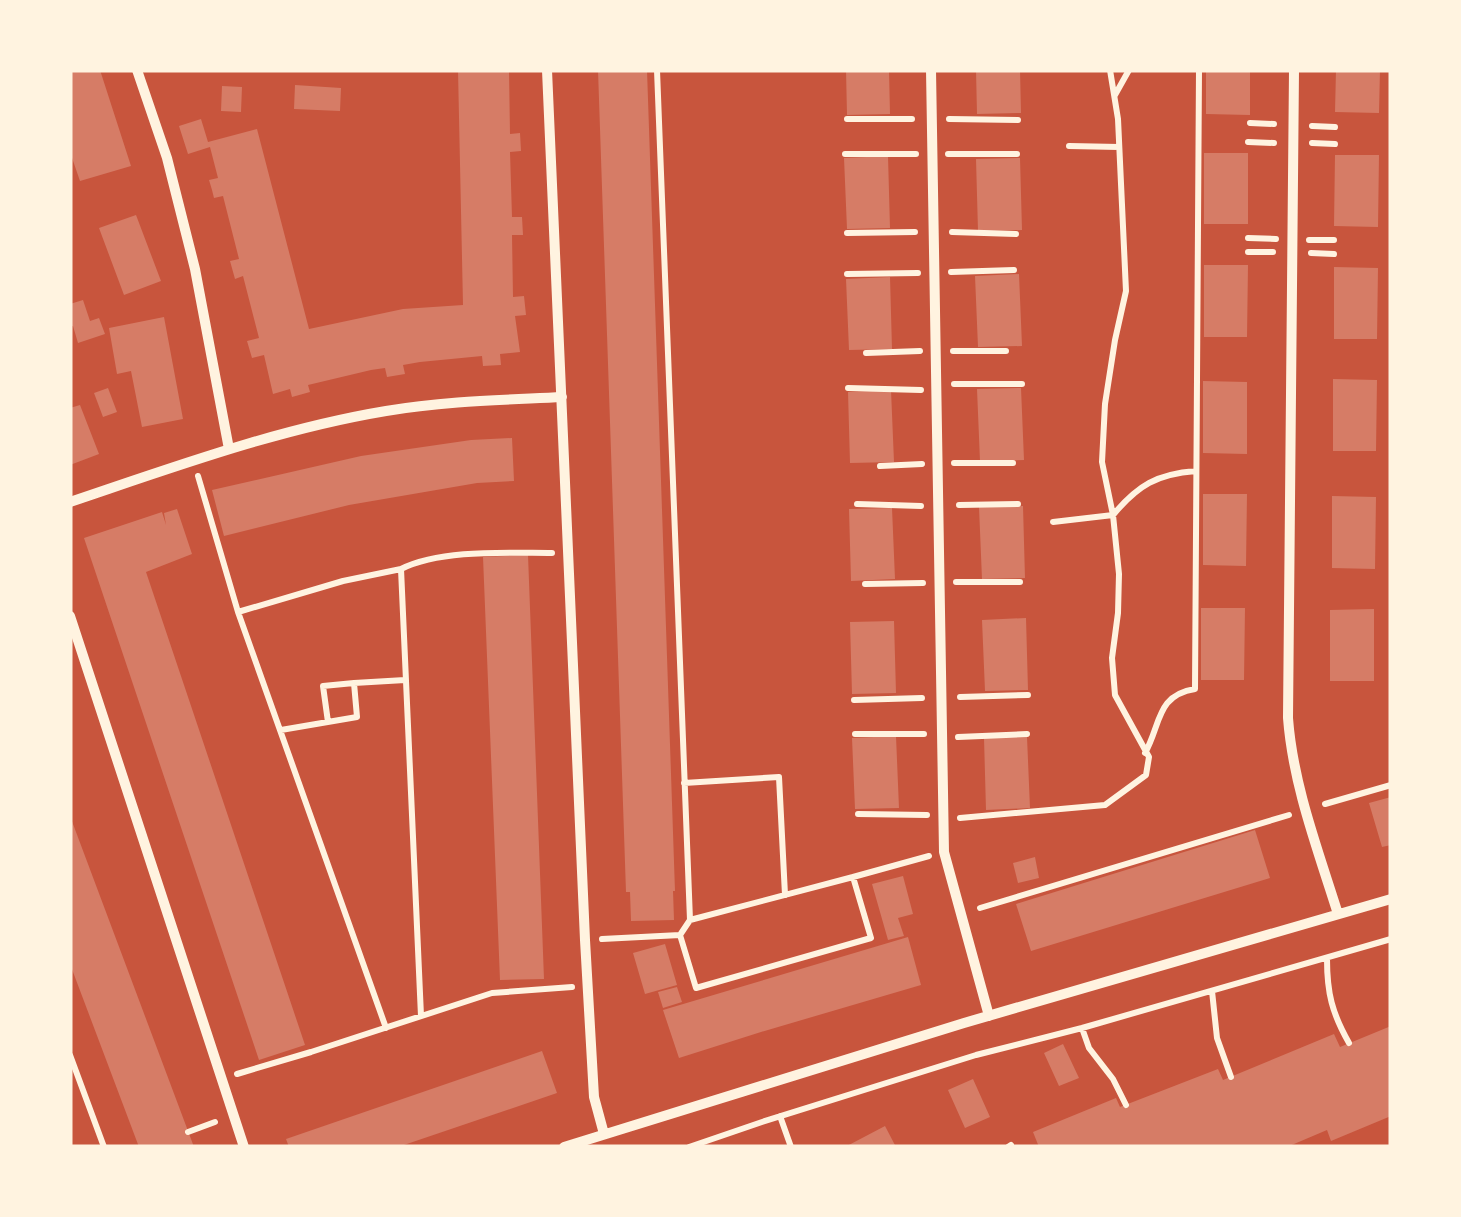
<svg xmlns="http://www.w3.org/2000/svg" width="1461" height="1217" font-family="'Noto Sans',sans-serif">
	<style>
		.building { fill: #d67c66 }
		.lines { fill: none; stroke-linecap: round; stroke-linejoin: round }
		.path { stroke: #fff3e0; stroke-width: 6 }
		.minor { stroke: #fff3e0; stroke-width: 10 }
	</style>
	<rect width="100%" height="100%" fill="#c8553d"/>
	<path class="building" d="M70,70H100L131,166L80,181L70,152Z
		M458,70H509L510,134L520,133L521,151L510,152L512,217H522L523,235H512L513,297L524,296L526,315L515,316L520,352L500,354L501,365L483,366L482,356L420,362L403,365L405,374L387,377L385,368L371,370L308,385L310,392L292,397L290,389L273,394L264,355L252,358L247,341L259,338L243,276L235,279L230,261L239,259L223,196L214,198L212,190L209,180L218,178L210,147L188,154L179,126L201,119L208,142L257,129L309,329L403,309L463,305Z
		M598,70H647L675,891H673L674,920L631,921L630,892H626Z
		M846,70H889L890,114L847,115Z
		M976,70H1020L1021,113L977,114Z
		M1206,70H1250V115L1206,114Z
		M1336,70H1380L1379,113L1335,112Z
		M295,85L341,88L340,111L294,109Z
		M222,86L242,87L241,112L221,111Z
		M1204,153H1248V224H1204Z
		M1335,155H1379L1378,227L1334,226Z
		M888,156L890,228L847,229L844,158Z
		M1020,158L1022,230L978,231L976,159Z
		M136,215L161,281L124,295L99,228Z
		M1204,265H1248L1247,337H1204Z
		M1334,267L1378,268L1377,339H1334Z
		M1019,274L1022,346L978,347L975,276Z
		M890,277L892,349L849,350L846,279Z
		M83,300L90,321L99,318L105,334L78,343L73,326L70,327V304Z
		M164,317L183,419L142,427L131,371L117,374L109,328Z
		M1333,379L1377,380L1376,451H1333Z
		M1203,381L1247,382V454L1203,453Z
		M108,388L117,412L103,417L94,393Z
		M1021,388L1024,460L980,461L977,389Z
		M891,390L894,462L850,463L848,392Z
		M80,405L99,454L70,465V408Z
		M512,438L514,481L477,483L349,505L224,536L212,490L361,456L471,440Z
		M1203,494H1247L1246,566L1203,565Z
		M1332,496L1376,497L1375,569L1332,568Z
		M1023,506L1025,578L982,579L979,507Z
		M892,508L895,579L851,581L849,509Z
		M177,509L192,554L146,572L305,1045L259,1060L84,538L162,512L166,525L164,513Z
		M528,555L544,979L500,980L483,557Z
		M1201,608H1245L1244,680H1201Z
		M1374,609V681H1330V610Z
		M1026,618L1028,690L985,691L982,620Z
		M894,621L896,693L852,694L850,622Z
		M896,736L899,808L855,809L852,738Z
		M1027,737L1030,808L986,810L984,738Z
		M1391,797V845L1382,847L1369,803Z
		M70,816L194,1147H139L70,964Z
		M1255,830L1270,878L1031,951L1016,904Z
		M1035,857L1039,878L1018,883L1013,863Z
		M903,876L913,914L898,918L904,936L888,940L872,884Z
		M908,937L921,985L761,1032L679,1058L663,1010Z
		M665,944L677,985L645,994L633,953Z
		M677,987L682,1002L663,1008L658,992Z
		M1391,1026V1116L1331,1141L1327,1130L1287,1147H1039L1033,1132L1116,1098L1120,1107L1218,1069L1223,1080L1334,1034L1340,1047Z
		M1063,1044L1079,1078L1059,1086L1044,1053Z
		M542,1051L557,1093L398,1147H289L286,1139Z
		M973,1079L990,1117L965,1128L948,1090Z
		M885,1126L896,1147H845Z"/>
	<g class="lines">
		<path class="path" d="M657,70L690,920L680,935
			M1115,95L1129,70
			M847,119H912
			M949,119L1018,120
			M1250,123L1274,124
			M1312,126L1335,127
			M1248,142L1274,143
			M1312,143L1335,144
			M1069,146L1119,147
			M845,154H916
			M948,154H1017
			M952,232L1016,234
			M847,233L915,232
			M1248,238L1276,239
			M1309,240H1334
			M1248,252H1273
			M1311,253L1334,254
			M951,272L1014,270
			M847,274L918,273
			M953,351H1006
			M866,353L920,351
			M954,384H1022
			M848,388L921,390
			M954,463H1013
			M880,466L922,464
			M198,476L238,612L386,1028
			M857,504L921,506
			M959,505L1018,504
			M1053,522L1113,515L1102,462L1105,404L1115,340L1126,291L1118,119L1110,70
			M401,569C441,549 507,553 552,553
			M956,582H1020
			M865,584L923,583
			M238,612L343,581L401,569L421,1016
			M960,697L1028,695
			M854,700L922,698
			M328,722L323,686L354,683
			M281,730L357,717L354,683L405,680
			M855,734H924
			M958,737L1027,734
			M1145,753C1161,725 1156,695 1195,689L1199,70
			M684,783L779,777L785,895
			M1325,804L1391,785
			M858,814L927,815
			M960,818L1105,805L1146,775L1149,757L1115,695L1112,658L1118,613L1119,574L1113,515C1138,485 1157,474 1196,471
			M980,908L1289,815
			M690,920L853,877
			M602,939L680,935L696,988L871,938L853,877L929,856
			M1327,959C1327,993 1332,1013 1349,1043
			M1212,991L1217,1038L1231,1077
			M1082,1028L1089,1048L1113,1079L1126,1105
			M70,1055L104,1147
			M237,1074L311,1052L492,993L572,987
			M780,1116L791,1147
			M188,1132L215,1122
			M689,1147L762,1122L976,1055L1082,1028L1391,939
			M1008,1147L1011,1145"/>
		<path class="minor" d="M137,70L167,158L195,269L229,449
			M547,70L585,940L594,1097L604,1134
			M931,70L944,852L989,1016
			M1294,70L1288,718C1293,785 1318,850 1338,914
			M70,502C174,467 278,429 386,411C444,401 503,400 562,397
			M70,616L244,1147
			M564,1147L964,1023L1391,899"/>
	</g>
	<rect width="1461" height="1217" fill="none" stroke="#fff3e0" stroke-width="145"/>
</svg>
